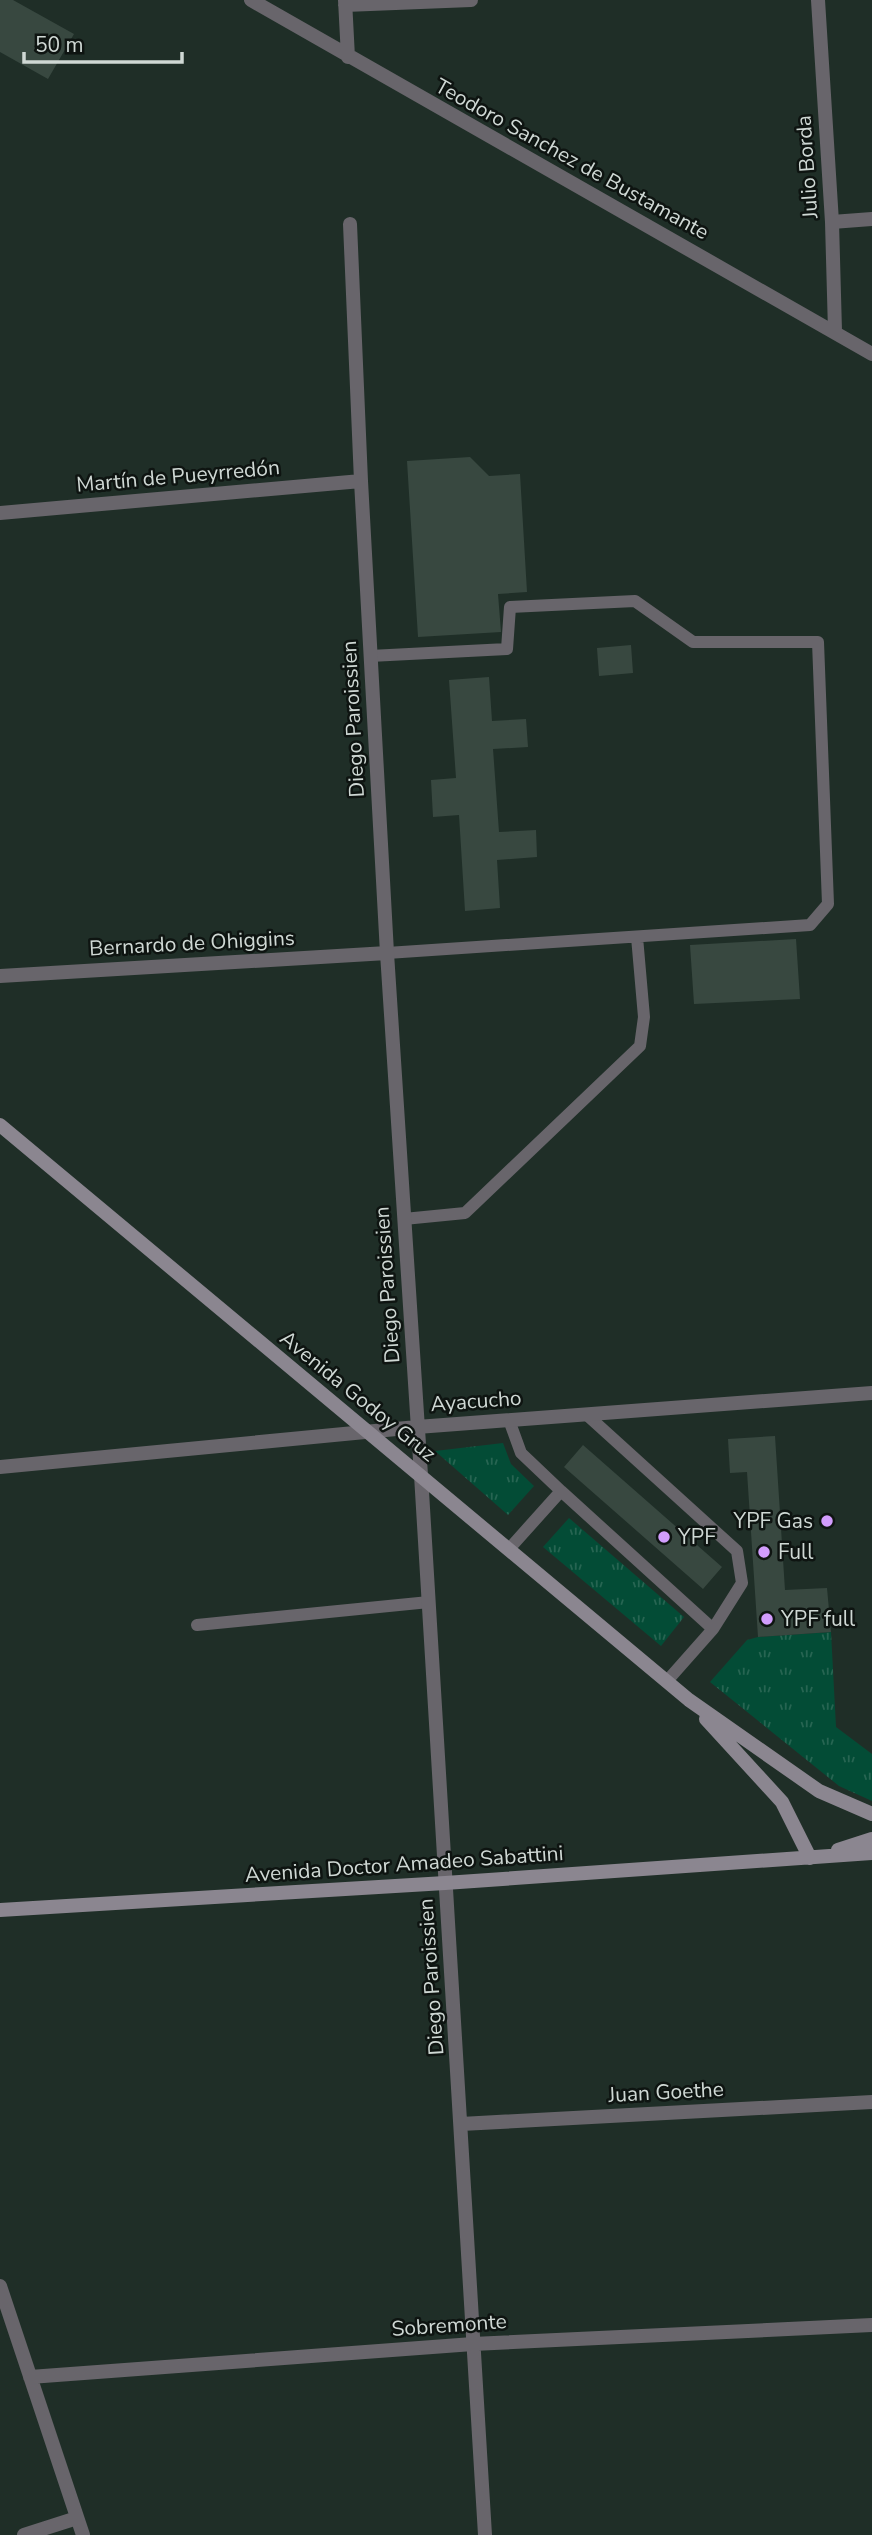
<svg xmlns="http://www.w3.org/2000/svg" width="872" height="2535" font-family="'Nunito Sans',sans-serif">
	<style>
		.grass { fill: url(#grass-tufts) }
		.building { fill: #384840 }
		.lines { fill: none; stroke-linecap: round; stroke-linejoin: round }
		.lane { stroke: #68656b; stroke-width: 12 }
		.street { stroke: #68656b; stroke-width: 14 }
		.secondary { stroke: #8b8690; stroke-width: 14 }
		.poi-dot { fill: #d29dfd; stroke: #0e1411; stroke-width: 2.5 }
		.labels { text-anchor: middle; stroke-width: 5; stroke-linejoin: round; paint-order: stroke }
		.street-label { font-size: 21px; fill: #cfd8d4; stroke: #0e1411 }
		.poi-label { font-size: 21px; fill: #cfd8d4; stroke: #0e1411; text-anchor: start }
	</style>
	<defs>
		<pattern id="grass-tufts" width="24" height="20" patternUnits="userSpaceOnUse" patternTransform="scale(1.75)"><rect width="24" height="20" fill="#034c36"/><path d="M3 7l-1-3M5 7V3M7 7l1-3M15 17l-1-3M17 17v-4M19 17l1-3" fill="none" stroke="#276552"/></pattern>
	</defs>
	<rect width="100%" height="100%" fill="#1f2e27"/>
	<path class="grass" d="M503,1443L511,1464L534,1486L508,1515L435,1451Z
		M569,1518L684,1617L661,1646L543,1547Z
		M831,1632L836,1727L872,1754V1801L839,1786L710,1682L747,1640L758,1637Z"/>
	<path class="building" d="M0,0H13L74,34L48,79L0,52Z
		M470,457L489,476L520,474L527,592L498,594L501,632L418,637L407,461Z
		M631,645L633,673L599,676L597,648Z
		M489,677L492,721L526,719L528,747L493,749L499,832L536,830L537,857L497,860L500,908L465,911L459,815L433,817L431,780L456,778L449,680Z
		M796,939L800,999L694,1004L690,945Z
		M775,1436L785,1590L827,1588L831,1632L758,1637L747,1472L730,1473L728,1439Z
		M583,1445L722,1567L703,1589L564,1467Z"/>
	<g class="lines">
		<path class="lane" d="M370,656L507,649L510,607L635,601L693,642H818L828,904L810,925L387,953
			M404,1219L465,1213L640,1046L644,1017L637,937
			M587,1415L737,1551L742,1583L713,1629
			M509,1420L521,1453L561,1491
			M509,1549L561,1491L713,1629L667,1681
			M197,1625L429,1602"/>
		<path class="street" d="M251,0L872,354
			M345,0L348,57
			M818,0L832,222L835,331
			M345,5L471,0
			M832,222L872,219
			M350,224L361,481L387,953L421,1475L485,2535
			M0,513L361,481
			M0,976L387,953
			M0,1467L417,1427L872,1393
			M461,2124L872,2102
			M0,2286L83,2535
			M30,2377L473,2344L872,2325
			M24,2535L77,2518"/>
		<path class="secondary" d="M0,1125L689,1700L819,1791L872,1814
			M706,1719L782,1802L810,1858
			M838,1850L872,1839
			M0,1910L445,1883L872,1853"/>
	</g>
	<g class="poi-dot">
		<circle cx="827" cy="1521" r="7"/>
		<circle cx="664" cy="1537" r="7"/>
		<circle cx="764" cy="1552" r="7"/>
		<circle cx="767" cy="1619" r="7"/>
	</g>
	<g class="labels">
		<g class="street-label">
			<text transform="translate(572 159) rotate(29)" y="7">Teodoro Sanchez de Bustamante</text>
			<text transform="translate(807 167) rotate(-94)" y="7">Julio Borda</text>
			<text transform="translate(178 476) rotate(-5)" y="7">Martín de Pueyrredón</text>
			<text transform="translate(353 719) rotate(-93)" y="7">Diego Paroissien</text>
			<text transform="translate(192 943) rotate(-3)" y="7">Bernardo de Ohiggins</text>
			<text transform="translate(387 1285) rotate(-94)" y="7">Diego Paroissien</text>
			<text transform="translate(358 1396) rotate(39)" y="7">Avenida Godoy Gruz</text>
			<text transform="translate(476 1401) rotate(-4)" y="7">Ayacucho</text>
			<text transform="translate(404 1864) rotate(-4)" y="7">Avenida Doctor Amadeo Sabattini</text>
			<text transform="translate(431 1977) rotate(-94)" y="7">Diego Paroissien</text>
			<text transform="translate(666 2092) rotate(-3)" y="7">Juan Goethe</text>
			<text transform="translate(449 2325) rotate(-4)" y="7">Sobremonte</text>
		</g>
		<g class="poi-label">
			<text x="813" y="1528" text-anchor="end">YPF Gas</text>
			<text x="678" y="1544">YPF</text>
			<text x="778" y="1559">Full</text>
			<text x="781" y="1626">YPF full</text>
		</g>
	</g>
	<path d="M24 52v10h158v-10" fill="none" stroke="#cfd8d4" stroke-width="3.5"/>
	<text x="35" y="52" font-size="21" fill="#cfd8d4" stroke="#0e1411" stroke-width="5" paint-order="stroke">50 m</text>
</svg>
